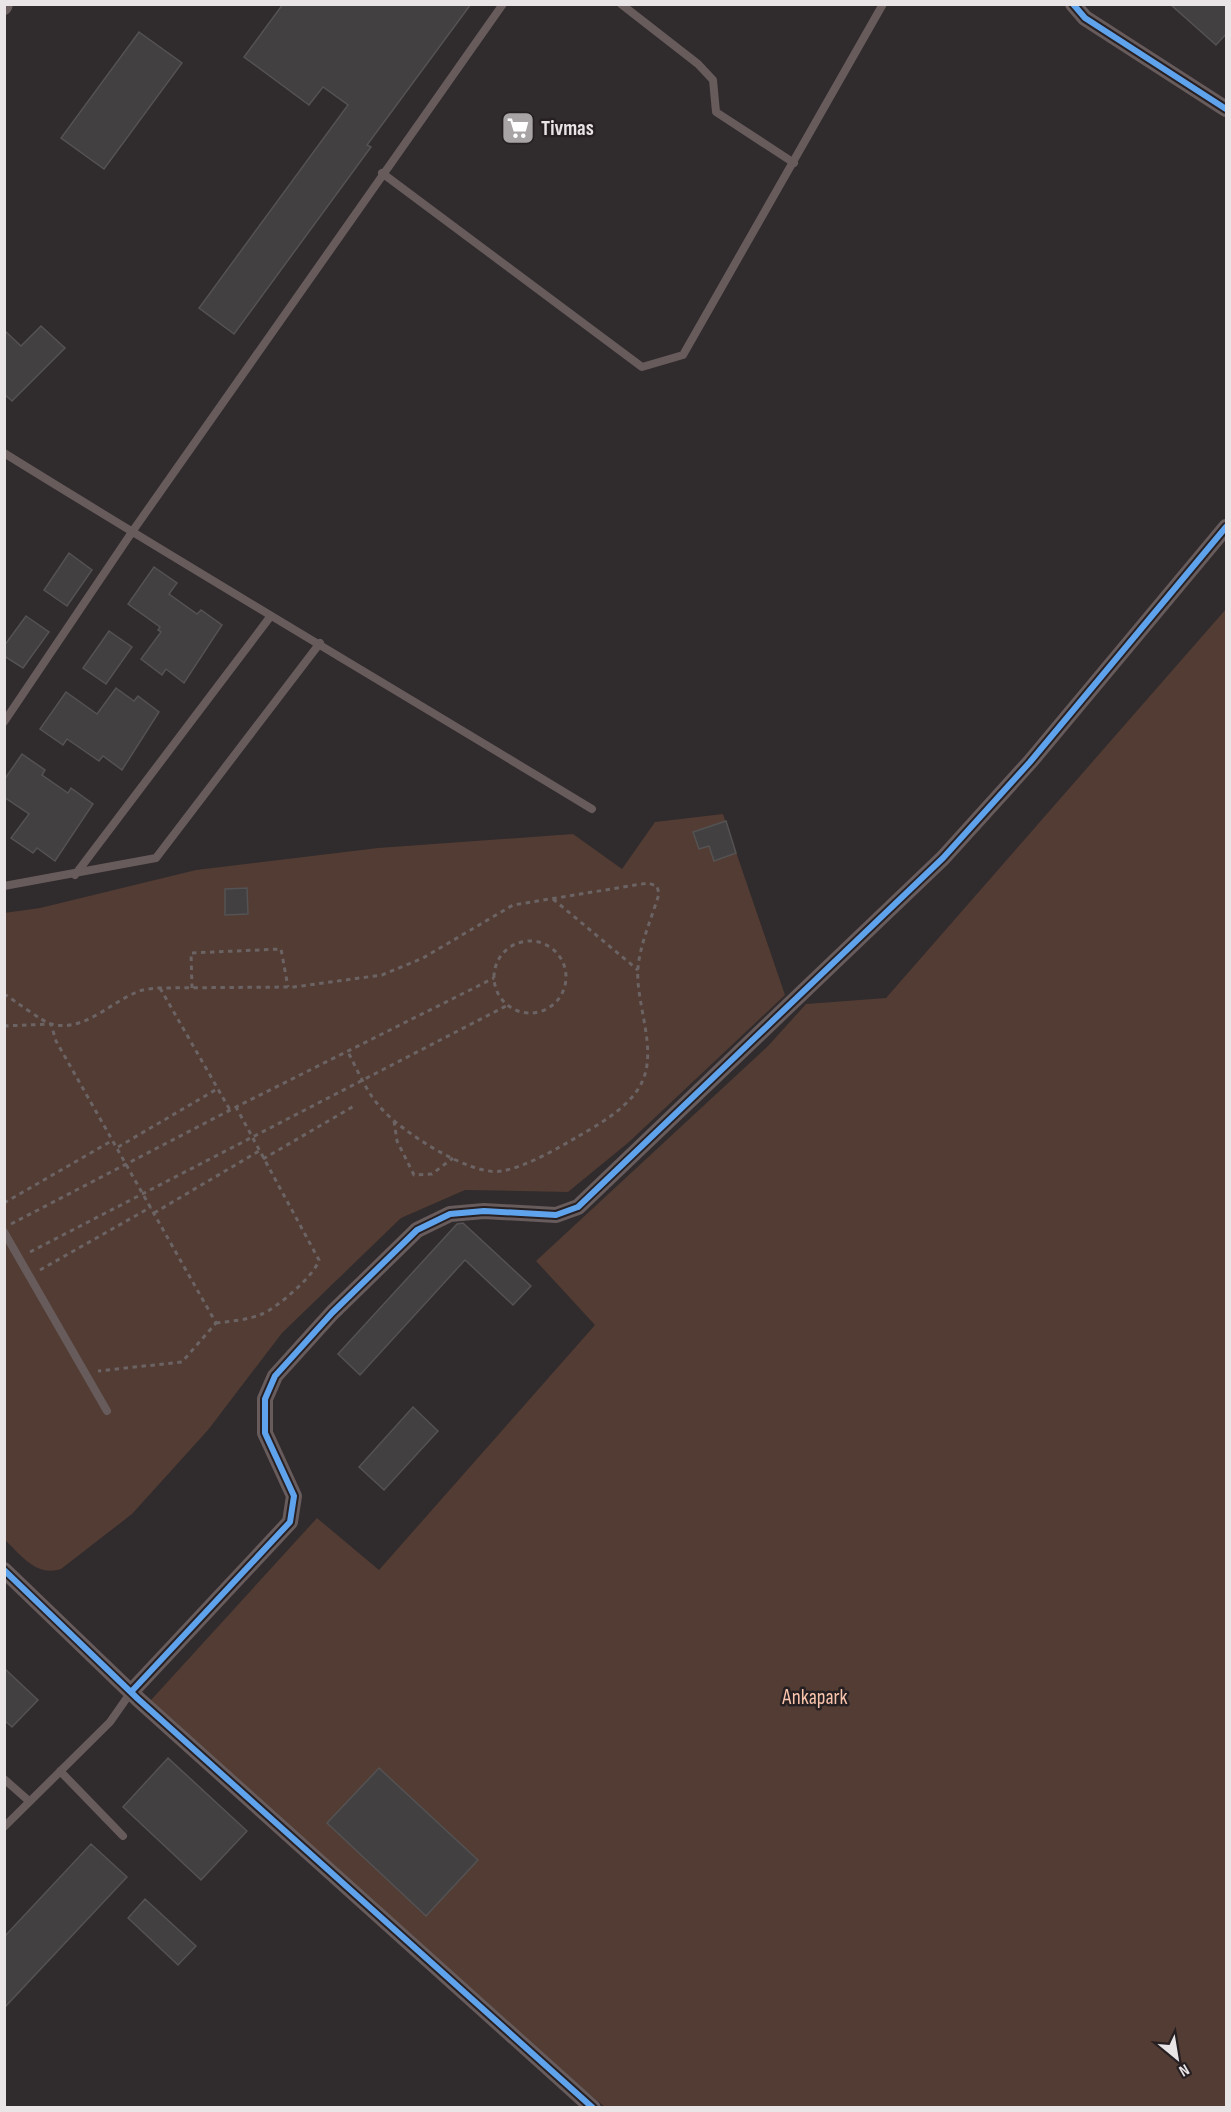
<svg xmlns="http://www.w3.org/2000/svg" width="1231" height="2112" font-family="'Sofia Sans Condensed',sans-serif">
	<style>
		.green { fill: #523c33 }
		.building { fill: #434042; stroke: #545253; stroke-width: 1.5 }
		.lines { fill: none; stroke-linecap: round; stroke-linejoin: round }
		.path { stroke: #6c6364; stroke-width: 3; stroke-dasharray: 4.5 4.5; stroke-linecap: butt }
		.lane { stroke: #675b5b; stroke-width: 8 }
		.street { stroke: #675b5b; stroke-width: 16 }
		.cycleway-casing { stroke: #272023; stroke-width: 10 }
		.cycleway { stroke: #60a3ed; stroke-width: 6 }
		.labels { text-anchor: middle; stroke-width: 5; stroke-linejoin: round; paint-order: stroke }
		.poi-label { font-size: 21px; font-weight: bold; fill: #e9e5e6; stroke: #272023; text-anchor: start }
		.park-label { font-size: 21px; fill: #f9c4ab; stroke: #272023 }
	</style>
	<rect width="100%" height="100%" fill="#302b2d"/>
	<path class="green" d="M1226,609V2107H605L353,1899L141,1711L317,1518L379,1570L595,1325L536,1261L768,1046L806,1004L886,998Z
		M723,814L785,995L629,1142L568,1192L465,1190L401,1218L282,1333L208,1430L132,1514L61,1569C36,1577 21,1555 5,1540L4,913L40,908L196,870L378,848L573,834L622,869L655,822Z"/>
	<path class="building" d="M283,4H471L367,145L371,147L234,334L199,308L348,105L323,87L309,105L244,57Z
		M1170,4H1227V33L1216,45Z
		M139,32L182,63L104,169L61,138Z
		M41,326L65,348L12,401L4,394V330L21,346Z
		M69,553L92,570L67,606L44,590Z
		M154,567L177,583L169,594L197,614L201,610L222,625L184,683L166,669L162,675L141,659L161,632L158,630L160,627L128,604Z
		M26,616L49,632L23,668L4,656V646Z
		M109,631L132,647L106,684L83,668Z
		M116,688L134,701L138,696L159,712L122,770L103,756L99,761L67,739L63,745L40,729L66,692L97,714Z
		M22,754L45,770L42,775L68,793L71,788L93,804L55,861L37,848L33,853L11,838L29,814L4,797V780Z
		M726,821L736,853L714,861L709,846L699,849L693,832Z
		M247,888L248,914L225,915V889Z
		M463,1223L531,1286L513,1305L465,1260L360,1375L338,1354L457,1224Z
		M413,1407L438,1431L384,1490L359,1467Z
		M4,1668L38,1700L12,1727L4,1720Z
		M168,1758L247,1831L201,1880L123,1807Z
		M379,1768L478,1860L426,1916L327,1823Z
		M91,1844L127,1877L4,2008V1937Z
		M145,1899L196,1946L178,1965L128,1918Z"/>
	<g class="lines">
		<path class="path" d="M553,899L638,970
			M494 977a36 36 0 1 1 72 0a36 36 0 1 1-72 0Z
			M160,988L230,1110
			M192,988L191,953L281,949L288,987
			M4,994C14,1000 43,1022 51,1024C83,1033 111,1002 137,992C143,989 150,989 156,988L294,987L382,975L423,958L513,905L648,883L657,886L659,894C652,917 640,944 638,968C635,1002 658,1049 642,1082C631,1106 600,1124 577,1137C557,1149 525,1167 502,1171C471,1177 400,1131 380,1107C366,1091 358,1071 348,1052
			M4,1026L51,1024L56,1041L216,1323L182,1362L98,1371
			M394,1121L397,1141L414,1175L432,1174L453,1158
			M118,1147L217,1089
			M263,1159L354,1106
			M4,1203L113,1140
			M154,1213L259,1151
			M11,1224L236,1107L494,978
			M30,1252L508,1005
			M40,1270L151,1207
			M216,1323C231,1321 248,1320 262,1314C277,1308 315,1275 319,1260L236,1107"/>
		<path class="lane" d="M621,4L698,64L713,80L716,112L794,163
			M382,173L642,367L683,355L883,4
			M4,453C199,574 396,690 592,809
			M4,722L132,532L503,4
			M75,875L270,617
			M4,886L156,858L320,643
			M4,1232L107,1411
			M60,1771L123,1836
			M4,1779L29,1801
			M4,1827L110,1722L131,1692"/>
		<path class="street" d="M1073,4L1085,18L1226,109
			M4,7L5,4
			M4,1570L138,1699L593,2108
			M131,1692L290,1522L294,1496L265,1433V1399L275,1376L332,1313L417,1230L450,1214L484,1211L556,1215L578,1207L943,858L1030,762L1226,527"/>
		<g class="cycleway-casing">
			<path id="cycleway" d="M1073,4L1085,18L1226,109
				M4,1570L138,1699L593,2108
				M131,1692L290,1522L294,1496L265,1433V1399L275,1376L332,1313L417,1230L450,1214L484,1211L556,1215L578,1207L943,858L1030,762L1226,527"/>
		</g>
		<use href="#cycleway" class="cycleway"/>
	</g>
	<defs>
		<g id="supermarket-square" transform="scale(1.725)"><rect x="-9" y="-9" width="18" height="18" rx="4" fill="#a8a4a5" stroke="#272023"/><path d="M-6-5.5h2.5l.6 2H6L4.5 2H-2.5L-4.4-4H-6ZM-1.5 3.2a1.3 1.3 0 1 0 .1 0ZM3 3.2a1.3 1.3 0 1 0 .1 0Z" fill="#fff"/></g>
	</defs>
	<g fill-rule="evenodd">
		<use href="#supermarket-square" x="518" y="128"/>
	</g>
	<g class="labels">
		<g class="poi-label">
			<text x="541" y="135">Tivmas</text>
		</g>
		<g class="park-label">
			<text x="815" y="1704">Ankapark</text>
		</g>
	</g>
	<rect width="1231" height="2112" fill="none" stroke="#e9e5e6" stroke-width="12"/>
	<g transform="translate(1177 2058) rotate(150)" stroke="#272023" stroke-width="4.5" paint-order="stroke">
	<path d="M0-4.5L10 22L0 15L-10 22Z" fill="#e9e5e6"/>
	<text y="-9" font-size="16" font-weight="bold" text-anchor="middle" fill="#e9e5e6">N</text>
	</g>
</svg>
